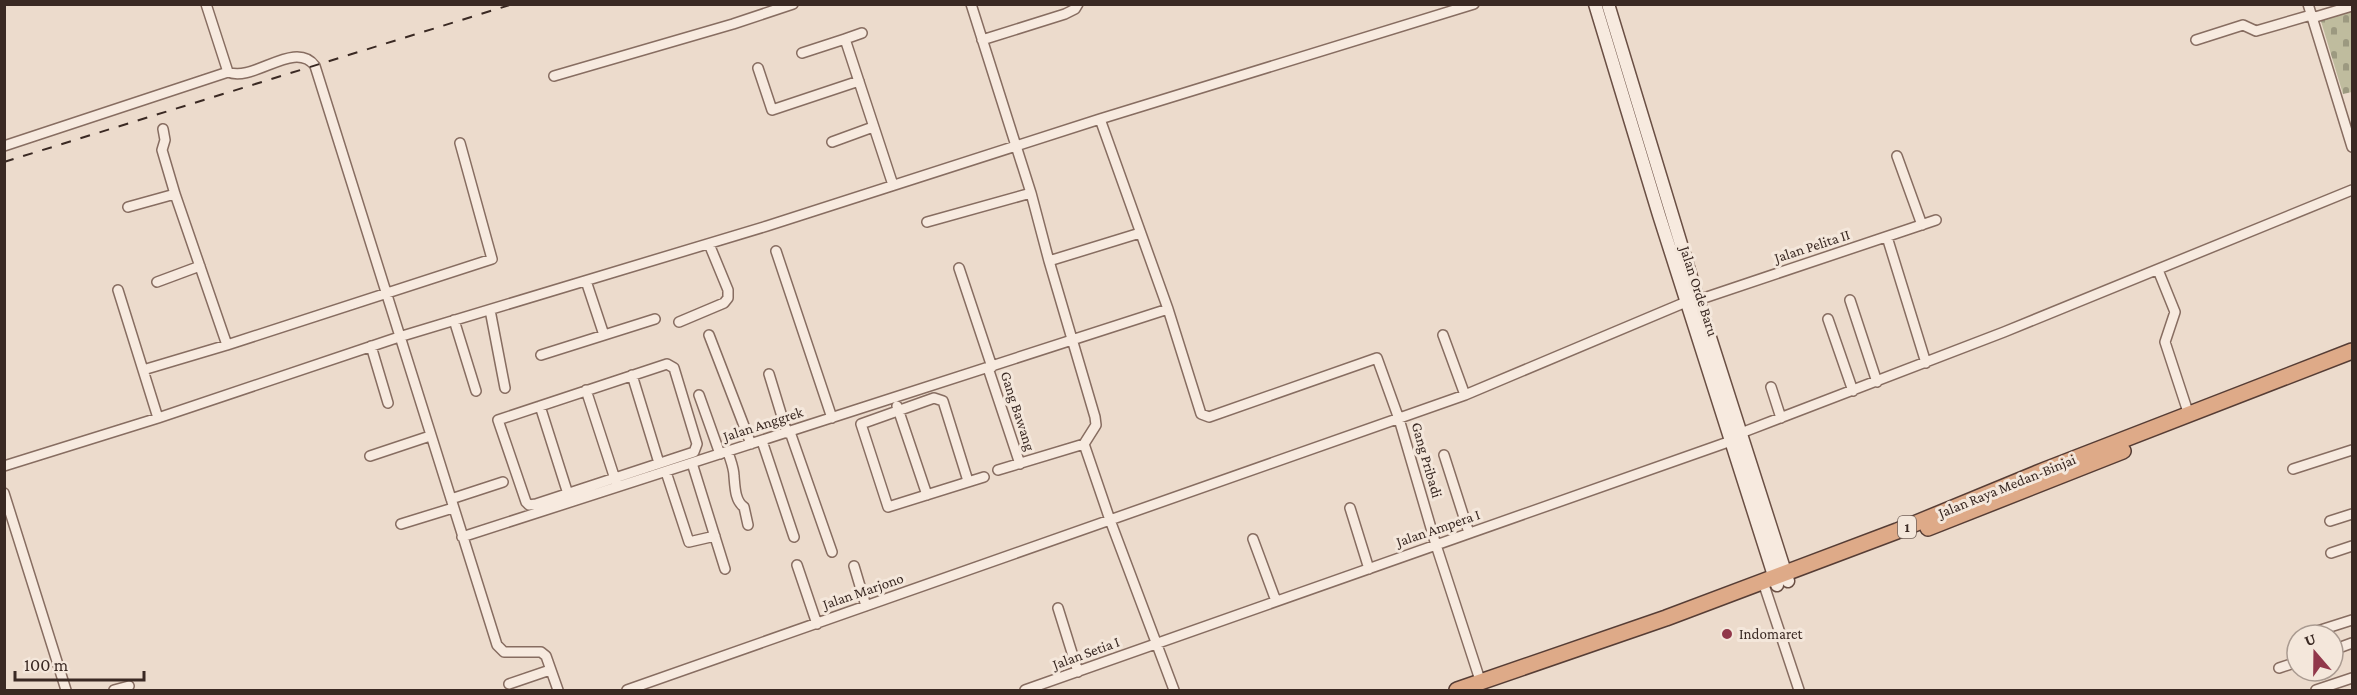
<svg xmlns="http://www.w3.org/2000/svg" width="2357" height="695" font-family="'Crimson Pro',serif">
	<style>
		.cemetery { fill: url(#cemetery-stones) }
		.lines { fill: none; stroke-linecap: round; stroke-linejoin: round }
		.minor-casing { stroke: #876d61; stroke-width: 12 }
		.secondary-casing { stroke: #6a4f44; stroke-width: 15 }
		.trunk-casing { stroke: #563d35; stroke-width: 18 }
		.minor { stroke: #f7eadf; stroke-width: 9 }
		.secondary { stroke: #f7eadf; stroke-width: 12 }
		.trunk { stroke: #deaa88; stroke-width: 15 }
		.rail { stroke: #3a2923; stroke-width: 2; stroke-dasharray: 10 10; stroke-linecap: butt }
		.poi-dot { fill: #91374a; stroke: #f4e7db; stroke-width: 2 }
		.labels { text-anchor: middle; stroke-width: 6; stroke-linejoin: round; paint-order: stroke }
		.shield { fill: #f4e7db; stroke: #72625a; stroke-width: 1.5 }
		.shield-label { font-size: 14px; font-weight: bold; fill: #3a2923 }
		.street-label { font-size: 15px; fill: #3a2923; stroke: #f4e7db }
		.poi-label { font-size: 15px; fill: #3a2923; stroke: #f4e7db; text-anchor: start }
	</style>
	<defs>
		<pattern id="cemetery-stones" width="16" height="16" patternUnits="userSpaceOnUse" patternTransform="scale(1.5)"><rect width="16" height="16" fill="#bfbc9e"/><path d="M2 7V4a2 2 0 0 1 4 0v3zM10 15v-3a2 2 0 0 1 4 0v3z" fill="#9c9980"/></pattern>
	</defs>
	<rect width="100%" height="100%" fill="#ecdbcc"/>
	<path class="cemetery" d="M2352,9V92L2343,94L2320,18Z"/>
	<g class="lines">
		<g class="minor-casing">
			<path id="minor" d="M206,4L228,72C253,83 295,39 315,66L497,645L504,652H541L546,656L558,690
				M971,4L1031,193L1049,261L1095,417L1096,425L1084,444L1110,520L1174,690
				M2308,4L2352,147
				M2312,18L2352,6
				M862,33L845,39L893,185
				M982,40L1065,14L1075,9L1078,4
				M2196,40L2243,25L2256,31L2311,15
				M802,53L845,39
				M758,68L772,110L859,81
				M554,76L733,24L793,4
				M1100,119L1168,309L1201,414L1209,417L1377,358L1399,419L1436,545L1481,683
				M163,129L165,140L162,150L175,194L227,345
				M832,142L873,127
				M4,146L228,72
				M1897,156L1922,225
				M128,207L175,194
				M927,222L1031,193
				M1887,237L1926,363
				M776,251L832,418
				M1049,261L1140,233
				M959,268L992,367
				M2158,270L2175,312L2165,342L2189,415
				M586,281L604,335
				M157,282L200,266
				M118,290L143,370L227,345L492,259L460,143
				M1698,300L1936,220
				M1850,300L1877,382
				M490,310L505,388
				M1828,319L1853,391
				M454,320L476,391
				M679,322L724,303L728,298V290L709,244
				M709,335L751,444
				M1443,335L1465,395
				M371,346L388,403
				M541,355L655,319
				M667,364L674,368L697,444L694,452L536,504L529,505L526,502L498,420Z
				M988,368L1020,464
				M143,370L158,418
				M769,374L787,433
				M632,375L659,463
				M1771,387L1781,418
				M586,390L616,482
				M699,395L720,454
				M540,406L568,494
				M897,406L927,495
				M790,432L832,552
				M1741,433L2004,332L2352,190
				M762,441L794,537
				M728,452C730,459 734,468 734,476C735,487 735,501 744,507L748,525
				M1444,455L1469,533
				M370,456L430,436
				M692,463L725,569
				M4,466L158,418L399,337L767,226L1100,119L1474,4
				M2293,469L2352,450
				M998,470L1084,444
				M666,472L689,542L715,536
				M968,481L943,401L934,398L861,424L888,507L984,477
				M4,493L66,690
				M451,499L503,482
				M1350,508L1369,569
				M2330,521L2352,514
				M401,524L453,508
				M462,537L1168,309
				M1253,539L1276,601
				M2331,553L2352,546
				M797,565L817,624
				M854,566L866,606
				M1763,582L1799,690
				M1058,608L1078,672
				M2308,634L2352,620
				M2333,650L2352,643
				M2279,668L2297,662
				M509,684L550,670
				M114,690L129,686
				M627,690L1465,395L1686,302
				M1025,690L1731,441
				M2316,690L2352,678"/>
		</g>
		<g class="secondary-casing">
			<path id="secondary" d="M1595,4L1659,215L1777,585
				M1608,4L1698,300L1788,581"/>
		</g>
		<g class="trunk-casing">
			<path id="trunk" d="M1928,528L2123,451
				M1457,690L1666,618L1897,531L2045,470L2352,351"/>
		</g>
		<use href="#minor" class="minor"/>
		<use href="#secondary" class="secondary"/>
		<use href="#trunk" class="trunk"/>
		<path class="rail" d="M4,162L513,4"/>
	</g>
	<circle class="poi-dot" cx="1727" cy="634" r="6"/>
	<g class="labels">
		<rect class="shield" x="1898" y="516" width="18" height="22" rx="4.5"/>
		<g class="shield-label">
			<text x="1907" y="532">1</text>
		</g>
		<g class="street-label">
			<text transform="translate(1812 246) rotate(-18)" y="5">Jalan Pelita II</text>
			<text transform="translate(1699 291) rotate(72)" y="5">Jalan Orde Baru</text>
			<text transform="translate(1018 411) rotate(72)" y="5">Gang Bawang</text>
			<text transform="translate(763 424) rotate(-18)" y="5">Jalan Anggrek</text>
			<text transform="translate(1427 460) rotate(74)" y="5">Gang Pribadi</text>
			<text transform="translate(2007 486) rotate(-22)" y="5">Jalan Raya Medan-Binjai</text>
			<text transform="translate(1438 528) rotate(-19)" y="5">Jalan Ampera I</text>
			<text transform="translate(863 591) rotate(-19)" y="5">Jalan Marjono</text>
			<text transform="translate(1086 653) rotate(-20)" y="5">Jalan Setia I</text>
		</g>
		<g class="poi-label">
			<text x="1739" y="639">Indomaret</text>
		</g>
	</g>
	<rect width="2357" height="695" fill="none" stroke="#3a2923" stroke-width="12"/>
	<g transform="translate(2315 653) rotate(340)"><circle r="28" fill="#f4e7db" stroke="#aa9b91" stroke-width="1.5"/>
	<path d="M0-4.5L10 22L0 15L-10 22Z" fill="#91374a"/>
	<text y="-9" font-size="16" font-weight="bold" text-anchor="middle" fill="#3a2923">U</text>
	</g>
	<path d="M15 671v9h129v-9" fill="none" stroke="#3a2923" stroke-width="3"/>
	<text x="24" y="671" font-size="18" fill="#3a2923" stroke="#f4e7db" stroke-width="4.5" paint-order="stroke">100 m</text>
</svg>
